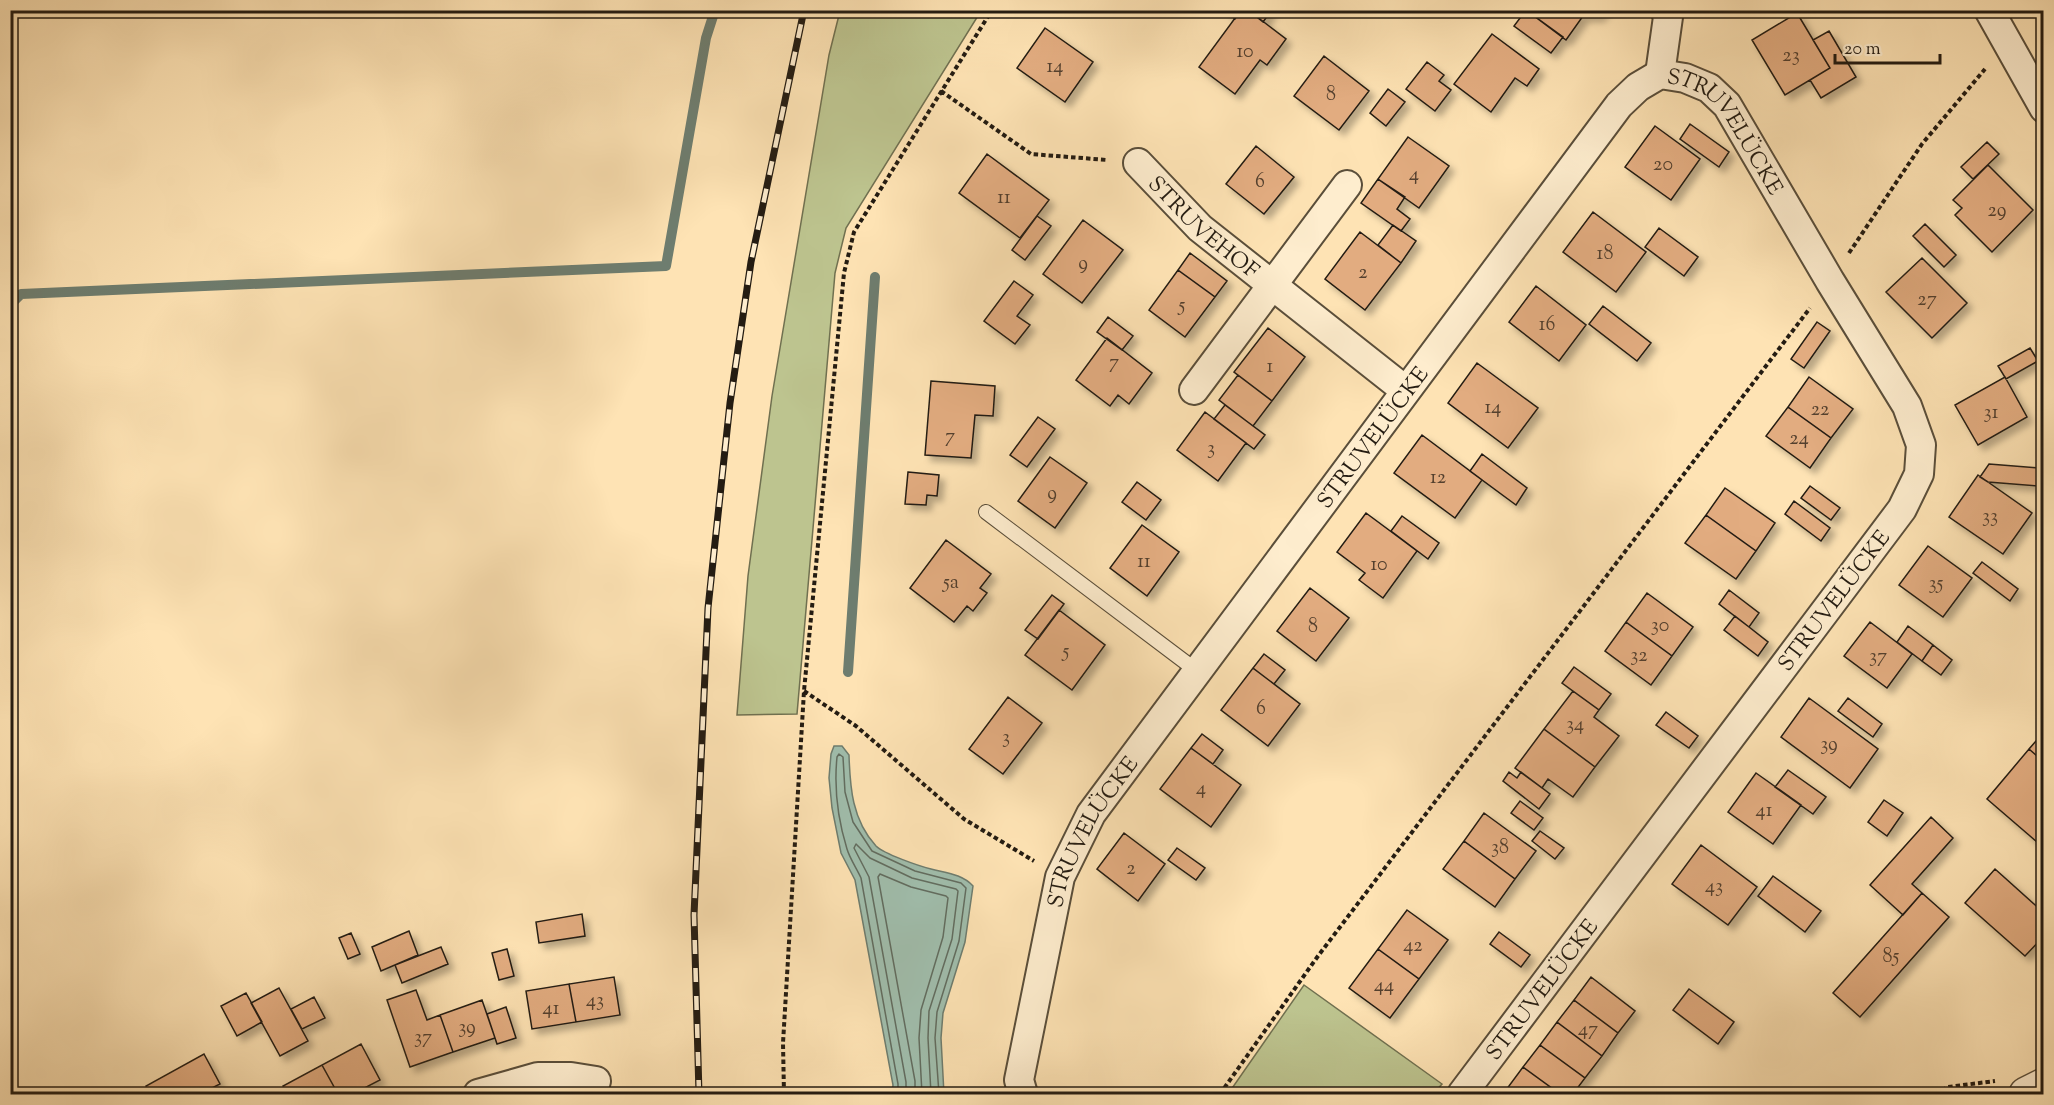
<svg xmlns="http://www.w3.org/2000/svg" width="2054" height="1105" font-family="'Sorts Mill Goudy',serif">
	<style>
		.green { fill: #bdc48f; stroke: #707050; stroke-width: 1.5 }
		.water { fill: #a0bead; stroke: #6e7d6f; stroke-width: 1.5 }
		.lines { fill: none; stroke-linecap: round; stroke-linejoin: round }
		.shore { stroke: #626d60; stroke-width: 1.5 }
		.stream { stroke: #6e7d6f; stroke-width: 10 }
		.building { fill: #e2ac80; stroke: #241c12; stroke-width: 1.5; filter: url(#shadow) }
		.service-casing { stroke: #5a4e3a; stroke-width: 16 }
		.minor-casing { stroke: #5a4e3a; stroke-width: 32 }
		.tertiary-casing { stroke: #5a4e3a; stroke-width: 36 }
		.path { stroke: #241c12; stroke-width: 4; stroke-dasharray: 4.5 3; stroke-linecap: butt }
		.service { stroke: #feedce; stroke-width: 14 }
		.minor { stroke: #feedce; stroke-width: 28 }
		.tertiary { stroke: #feedce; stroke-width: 33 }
		.rail-casing { stroke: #241c12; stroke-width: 7 }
		.rail { stroke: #feedce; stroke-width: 4.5; stroke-dasharray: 14; stroke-linecap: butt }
		.labels { text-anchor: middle; stroke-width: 4.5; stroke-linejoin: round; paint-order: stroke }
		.number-label { font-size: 20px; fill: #54402e }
		.street-label { font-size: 22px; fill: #241c12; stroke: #feedce }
	</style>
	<defs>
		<filter id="shadow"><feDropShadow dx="5.5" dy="5.5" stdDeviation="3" flood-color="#0004"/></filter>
	</defs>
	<rect width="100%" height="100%" fill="#fee3b4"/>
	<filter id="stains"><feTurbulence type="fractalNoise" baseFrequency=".00333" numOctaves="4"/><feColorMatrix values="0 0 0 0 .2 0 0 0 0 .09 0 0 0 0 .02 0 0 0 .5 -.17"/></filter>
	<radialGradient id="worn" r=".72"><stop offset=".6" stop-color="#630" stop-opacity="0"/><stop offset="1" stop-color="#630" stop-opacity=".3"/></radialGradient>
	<path class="green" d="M840,11H981L846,228L835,273L797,714L737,715L748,576L772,396L829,55Z
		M1304,985L1442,1084L1433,1094H1228Z"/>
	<path class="water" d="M834,746H842L849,755C850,787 852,820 876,846C884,854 919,866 931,869C946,873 962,874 973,886L965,942L943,1013L941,1038L944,1094H892L893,1085L855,880L841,853L832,808L829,778L831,754Z"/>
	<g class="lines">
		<path class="shore" d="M898,1094V1084L861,878C857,869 850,859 847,849C838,820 834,787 837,757L839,754L843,757L845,792L853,822L872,851L915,871L961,883L966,888L959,941L937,1012L935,1038L939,1094
			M906,1094V1082L869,877L854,848L856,844L870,858L912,878L956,889L958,891L952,939L929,1011L928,1038L931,1094
			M915,1094V1081L878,877L880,874L911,887L946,896L948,898L943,937L921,1010L919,1038L922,1094"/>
		<path class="stream" d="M10,305L21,294L666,266L706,38L715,10
			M848,672L875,277"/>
	</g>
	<path class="building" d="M1224,10H1241L1235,19Z
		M1241,10H1248L1286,39L1267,65L1260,60L1235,94L1199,67Z
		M1248,10H1272L1263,22Z
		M1526,10H1604L1599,16H1583L1566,40Z
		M1526,10L1563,37L1551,53L1514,26Z
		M1797,13L1830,68L1785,95L1752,40Z
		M1045,28L1093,62L1065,102L1017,68Z
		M1829,31L1856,77L1821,98L1810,80L1830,68L1813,40Z
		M1492,34L1539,69L1527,86L1515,78L1491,112L1454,84Z
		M1324,56L1369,91L1339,130L1294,96Z
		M1427,62L1444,75L1439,81L1451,90L1435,111L1406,89Z
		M1388,89L1405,102L1386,126L1370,113Z
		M1690,124L1729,152L1719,167L1680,139Z
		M1655,126L1700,159L1671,200L1625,167Z
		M1408,137L1449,166L1419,208L1378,179Z
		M1987,142L1999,154L1973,179L1961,167Z
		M1256,146L1294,177L1264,214L1226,184Z
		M987,154L1049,200L1020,238L959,193Z
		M1988,165L2033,210L1992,252L1955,215L1962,208L1953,200Z
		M1378,179L1405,197L1397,209L1410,219L1401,231L1361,203Z
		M1593,212L1646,252L1616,292L1563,252Z
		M1037,216L1051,226L1025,260L1012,250Z
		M1083,220L1123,250L1082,303L1043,274Z
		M1925,224L1956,255L1944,267L1913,236Z
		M1393,225L1416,241L1401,263L1378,245Z
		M1659,228L1698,257L1684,276L1645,247Z
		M1360,232L1401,263L1365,310L1325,279Z
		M1190,253L1227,281L1215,297L1178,270Z
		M1922,258L1967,303L1932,338L1886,292Z
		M1178,270L1215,297L1185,337L1149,310Z
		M1014,281L1033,295L1017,316L1030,325L1015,344L984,321Z
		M1536,286L1586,325L1559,361L1509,322Z
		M1603,306L1651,343L1637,361L1589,324Z
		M1108,317L1133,336L1122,350L1097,332Z
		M1817,322L1830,331L1804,368L1791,359Z
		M1268,328L1305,357L1272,401L1234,372Z
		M1107,338L1152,373L1129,404L1118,395L1110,406L1076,380Z
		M2030,348L2038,361L2006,379L1998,366Z
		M1477,363L1538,408L1508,448L1448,403Z
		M1238,375L1272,401L1253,426L1219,400Z
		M1809,377L1853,409L1831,438L1788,407Z
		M2005,377L2027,417L1978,445L1955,405Z
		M931,381L995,386L993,416L975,415L971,458L925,455Z
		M1225,405L1265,435L1254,449L1214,419Z
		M1788,407L1831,438L1810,468L1766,436Z
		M1205,412L1246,443L1218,481L1177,450Z
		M1038,417L1055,429L1027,467L1010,455Z
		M1422,435L1482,480L1455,518L1394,473Z
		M1482,454L1527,488L1516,505L1470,471Z
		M1050,457L1087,483L1055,528L1018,501Z
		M1989,464L2039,468L2038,486L1988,482L1980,477Z
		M908,472L939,475L937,496L927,495L926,505L905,504Z
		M1978,475L2032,513L2003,554L1949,517Z
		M1137,482L1161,500L1146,520L1122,502Z
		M1810,486L1840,508L1831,520L1801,498Z
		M1725,488L1775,523L1756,551L1706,515Z
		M1794,501L1830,528L1821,541L1785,514Z
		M1366,513L1417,551L1383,598L1359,580L1365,573L1337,552Z
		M1706,515L1756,551L1736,579L1685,543Z
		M1402,516L1439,543L1428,559L1391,531Z
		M1142,525L1179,552L1147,596L1110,568Z
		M946,540L991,574L980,588L987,593L973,611L967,606L954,622L910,588Z
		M1928,546L1972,578L1943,617L1899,585Z
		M1982,562L2018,589L2010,601L1973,573Z
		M1310,588L1349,618L1316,661L1277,631Z
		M1729,590L1759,613L1749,627L1719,604Z
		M1647,593L1693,627L1672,656L1626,622Z
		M1052,595L1064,604L1038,639L1025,630Z
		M1059,610L1105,645L1072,690L1025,655Z
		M1735,616L1768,642L1758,656L1724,630Z
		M1626,622L1672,656L1651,685L1605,651Z
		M1870,622L1912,654L1887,688L1844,656Z
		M1908,626L1933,645L1922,661L1897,642Z
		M1933,645L1952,660L1941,675L1922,661Z
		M1264,654L1285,670L1274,684L1253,668Z
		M1574,667L1611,694L1599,710L1562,683Z
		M1253,668L1300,704L1268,746L1221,710Z
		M1573,691L1599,710L1594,717L1619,736L1595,767L1544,729Z
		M1008,697L1042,723L1003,774L969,749Z
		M1809,698L1878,749L1850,788L1781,737Z
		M1848,698L1882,724L1873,737L1838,711Z
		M1666,712L1698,736L1689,748L1656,725Z
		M1544,729L1595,767L1573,797L1548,779L1542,788L1515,768Z
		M2043,733L2044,734V762L2029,749Z
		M1202,734L1223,750L1213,764L1191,748Z
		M1191,748L1241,785L1211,827L1160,789Z
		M2029,749L2044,762V834L2037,842L1987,799Z
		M1788,770L1826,797L1813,814L1775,787Z
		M1509,772L1517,778L1521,772L1550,794L1539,809L1503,781Z
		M1756,773L1801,805L1773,844L1728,812Z
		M1884,800L1903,813L1887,836L1868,822Z
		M1520,801L1543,818L1534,830L1511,813Z
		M1484,813L1536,851L1515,879L1464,841Z
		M1931,817L1953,838L1912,884L1922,893L1903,915L1870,885Z
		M1540,831L1564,848L1555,859L1532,841Z
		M1124,833L1165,864L1138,901L1097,869Z
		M1464,841L1515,879L1495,907L1443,869Z
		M1701,845L1757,887L1728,925L1672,884Z
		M1177,848L1205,868L1196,880L1168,860Z
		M1995,869L2044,913V936L2025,956L1965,903Z
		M1773,876L1821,911L1805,932L1758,896Z
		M1922,893L1949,917L1860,1017L1833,993Z
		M1407,910L1448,940L1419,979L1378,949Z
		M582,914L585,936L539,943L536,922Z
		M409,931L418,955L381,971L372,947Z
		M1499,932L1530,955L1521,967L1490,944Z
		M351,933L360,954L348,959L339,938Z
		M441,947L448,964L402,983L395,965Z
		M507,949L514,976L499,980L492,953Z
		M1378,949L1419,979L1390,1018L1349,988Z
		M614,977L620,1015L576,1022L569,984Z
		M1591,977L1635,1011L1618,1033L1574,1000Z
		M569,984L576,1022L532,1029L526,991Z
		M279,988L308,1041L280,1056L251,1003Z
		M1689,989L1734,1022L1718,1044L1673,1010Z
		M416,990L427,1020L440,1015L453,1052L410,1067L387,1000Z
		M246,993L262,1022L237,1036L221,1006Z
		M314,997L325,1018L302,1029L291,1009Z
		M482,1000L495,1038L453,1052L440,1015Z
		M1574,1000L1618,1033L1602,1056L1557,1022Z
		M506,1007L516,1038L497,1044L487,1014Z
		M1557,1022L1602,1056L1585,1078L1540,1045Z
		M361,1044L380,1080L353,1094H338L322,1065Z
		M1540,1045L1585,1078L1573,1094H1560L1523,1067Z
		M204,1054L220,1084L200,1094H150L146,1086Z
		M322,1065L338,1094H288L283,1086Z
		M1523,1067L1560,1094H1513L1506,1090Z"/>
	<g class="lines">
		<g class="service-casing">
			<path id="service" d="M986,512L1197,671"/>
		</g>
		<g class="minor-casing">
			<g id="minor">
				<path d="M1989,10L2044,108"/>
				<path d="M1660,74L1668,17L1665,10"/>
				<path id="s1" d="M1138,163L1200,228L1405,390"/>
				<path d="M1194,390L1347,185"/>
				<path d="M478,1094L538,1077H571L596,1081"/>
				<path id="s2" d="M1023,1094L1019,1080L1060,877L1091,814L1619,105L1638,87L1660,74L1685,78L1709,88L1727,105L1830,281L1907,406L1921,445L1919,474L1902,509L1462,1094"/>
			</g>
		</g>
		<g class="tertiary-casing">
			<path id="tertiary" d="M2026,1094L2044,1085"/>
		</g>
		<path class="path" d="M941,91L1031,154L1107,160
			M1849,253L1922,144L1985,69
			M804,691L856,726L964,819L1034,861
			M784,1094L783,1043L804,691L844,273L854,232L992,10
			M1220,1094L1318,956L1810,308
			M1935,1094L1948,1087L1995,1081"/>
		<use href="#service" class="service"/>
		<use href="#minor" class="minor"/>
		<use href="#tertiary" class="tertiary"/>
		<g class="rail-casing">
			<path id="rail" d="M699,1094L694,915L708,608L730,403L751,262L804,10"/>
		</g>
		<use href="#rail" class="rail"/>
	</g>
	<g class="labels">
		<g class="number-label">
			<text x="1245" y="57">10</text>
			<text x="1791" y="61">23</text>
			<text x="1055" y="72">14</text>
			<text x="1331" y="100">8</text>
			<text x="1663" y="170">20</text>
			<text x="1414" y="180">4</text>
			<text x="1260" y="187">6</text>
			<text x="1004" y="203">11</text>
			<text x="1997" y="216">29</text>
			<text x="1605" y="259">18</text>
			<text x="1083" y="269">9</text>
			<text x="1363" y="278">2</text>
			<text x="1927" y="305">27</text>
			<text x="1182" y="311">5</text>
			<text x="1547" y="330">16</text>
			<text x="1114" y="368">7</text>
			<text x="1270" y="372">1</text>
			<text x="1493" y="413">14</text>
			<text x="1820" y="415">22</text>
			<text x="1991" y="418">31</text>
			<text x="950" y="442">7</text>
			<text x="1799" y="444">24</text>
			<text x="1211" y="454">3</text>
			<text x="1438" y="483">12</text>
			<text x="1052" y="499">9</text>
			<text x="1990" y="522">33</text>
			<text x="1144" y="567">11</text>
			<text x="1379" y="570">10</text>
			<text x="951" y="588">5a</text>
			<text x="1936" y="589">35</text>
			<text x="1660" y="631">30</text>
			<text x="1313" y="632">8</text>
			<text x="1066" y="657">5</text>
			<text x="1639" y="661">32</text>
			<text x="1878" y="662">37</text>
			<text x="1261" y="714">6</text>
			<text x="1575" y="730">34</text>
			<text x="1006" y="743">3</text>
			<text x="1829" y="750">39</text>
			<text x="1201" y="794">4</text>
			<text x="1764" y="816">41</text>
			<text x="1500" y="853">38</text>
			<text x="1131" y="874">2</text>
			<text x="1714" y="892">43</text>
			<text x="1413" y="951">42</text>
			<text x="1891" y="962">85</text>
			<text x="1384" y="991">44</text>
			<text x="595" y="1006">43</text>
			<text x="551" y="1014">41</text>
			<text x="467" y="1033">39</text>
			<text x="1588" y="1035">47</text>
			<text x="423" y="1043">37</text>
		</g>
		<g class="street-label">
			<text dy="8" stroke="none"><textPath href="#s2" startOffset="1320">STRUVELÜCKE</textPath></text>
			<text dy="8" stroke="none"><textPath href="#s1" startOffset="92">STRUVEHOF</textPath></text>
			<text dy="8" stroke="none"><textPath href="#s2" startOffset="762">STRUVELÜCKE</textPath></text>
			<text transform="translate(1833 600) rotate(-53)" y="8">STRUVELÜCKE</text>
			<text dy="8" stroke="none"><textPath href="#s2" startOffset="276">STRUVELÜCKE</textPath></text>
			<text transform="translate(1541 989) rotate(-53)" y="8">STRUVELÜCKE</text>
		</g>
	</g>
	<rect width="2054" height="1105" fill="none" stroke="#fee3b4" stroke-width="36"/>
	<rect x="12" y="12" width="2030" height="1081" fill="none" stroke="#241c12" stroke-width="3"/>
	<rect x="18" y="18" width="2018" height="1069" fill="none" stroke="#241c12" stroke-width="1.5"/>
	<path d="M1835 54v9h105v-9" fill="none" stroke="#241c12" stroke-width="3"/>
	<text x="1844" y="54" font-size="18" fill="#241c12" stroke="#feedce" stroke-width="4.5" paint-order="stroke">20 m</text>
	<rect width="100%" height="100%" filter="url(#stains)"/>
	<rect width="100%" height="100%" fill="url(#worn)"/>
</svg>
